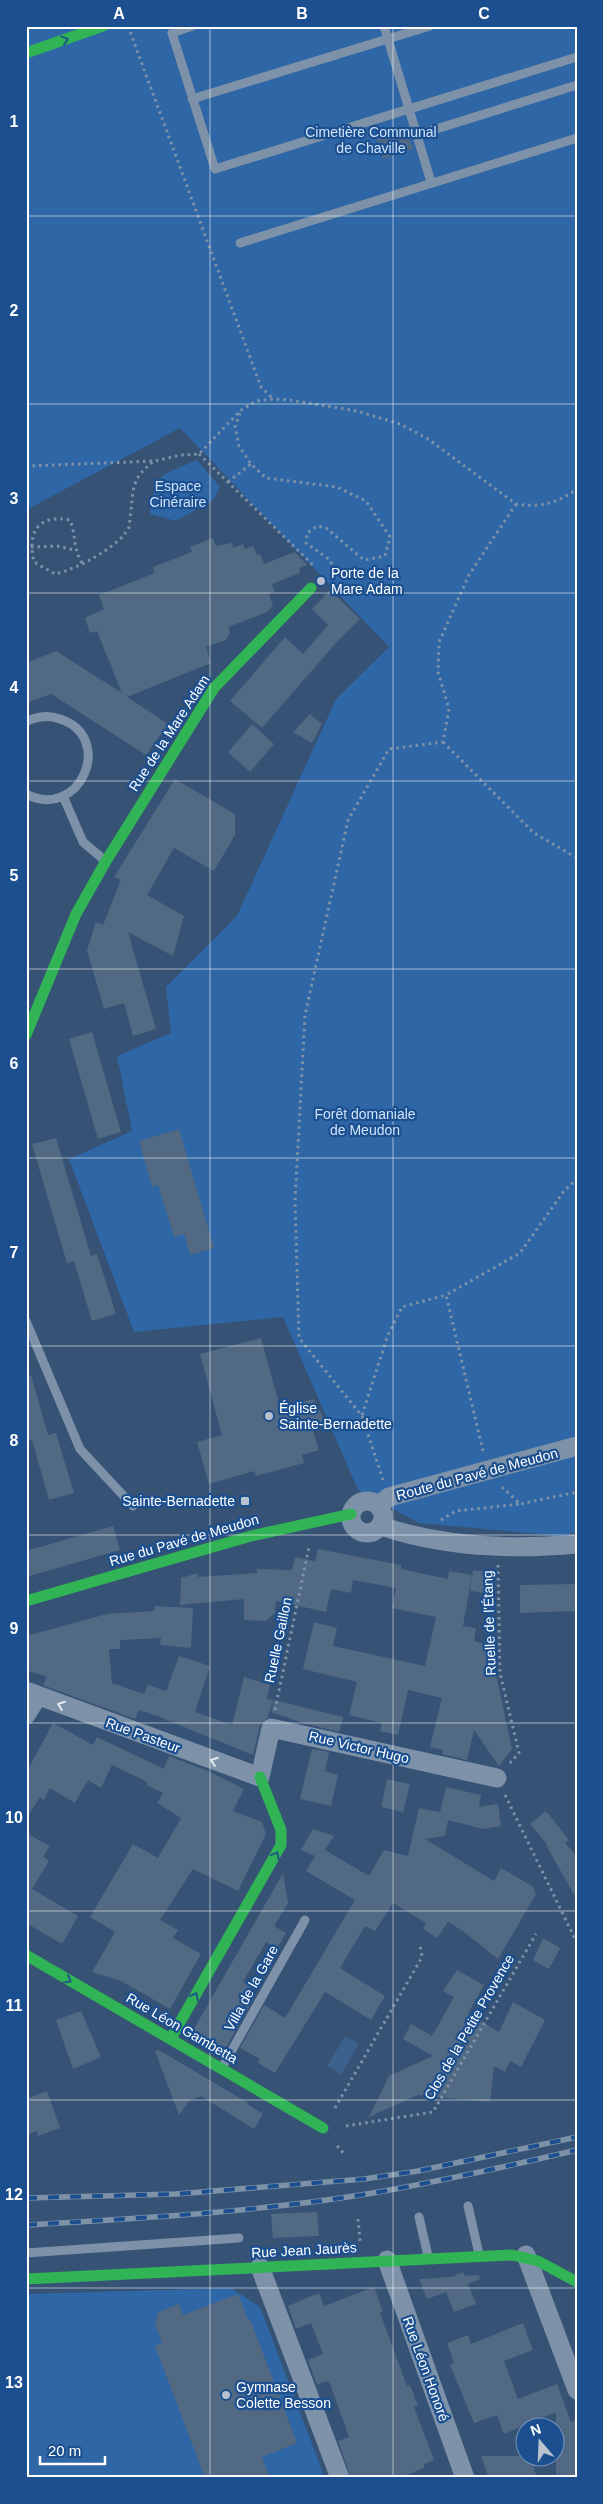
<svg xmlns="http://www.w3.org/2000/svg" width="603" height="2504" font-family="Helvetica,sans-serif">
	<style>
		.green { fill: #2f66a5 }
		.water { fill: #3b618d }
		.building { fill: #526984 }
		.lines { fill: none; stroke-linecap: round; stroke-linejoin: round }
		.path { stroke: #7d92a8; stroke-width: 3; stroke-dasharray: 2.5 4; stroke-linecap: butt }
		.lane { stroke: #7d92a8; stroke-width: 9 }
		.street { stroke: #7d92a8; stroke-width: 19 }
		.fast { stroke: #30b455; stroke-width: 11 }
		.rail-casing { stroke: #7e92a7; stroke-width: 5.5 }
		.rail { stroke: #1b4f8f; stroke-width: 4; stroke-dasharray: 11; stroke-linecap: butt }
		.oneway { stroke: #1d5989 }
		.oneway2 { stroke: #e5e9ee }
		.grid { fill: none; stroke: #fff; stroke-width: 1; stroke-opacity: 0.55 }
		.poi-dot { fill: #b9c2ce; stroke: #1b4f8f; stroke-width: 2 }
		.labels { text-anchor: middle; stroke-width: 4.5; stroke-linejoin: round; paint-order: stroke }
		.park-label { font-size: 14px; fill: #cfe3fa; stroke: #1b4f8f }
		.poi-label { font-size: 14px; fill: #fff; stroke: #1b4f8f; text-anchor: start }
		.street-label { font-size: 14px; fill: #fff; stroke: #1b4f8f }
		.neatline { fill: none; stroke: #fff; stroke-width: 2 }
		.grid-label { font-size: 16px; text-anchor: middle; font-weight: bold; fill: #fff }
	</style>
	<rect width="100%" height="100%" fill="#365274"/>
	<path class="green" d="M26,26H577V1532L561,1536L419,1523L358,1490L283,1317L134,1332L69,1159L132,1131L117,1056L171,1033L166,987L237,916L336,699L389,647L180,428L26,510Z
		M197,460L220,487L213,500L176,521L150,514C156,471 159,477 197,460Z
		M231,2288L260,2307L325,2478H26V2294Z"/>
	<path class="water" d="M345,2036L359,2044L341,2075L327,2066Z"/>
	<path class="building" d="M406,130L413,149L383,159L376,138Z
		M213,538L216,546L232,543L233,548L243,544L245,549L253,546L257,555L260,554L264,564L295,552L307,565L299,568L300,573L272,584L275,592L269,594L273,606L267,612L228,627L230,633L226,640L206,647L211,663L127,697L168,724L146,755L51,694L26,703V663L56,651L122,693L97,631L90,633L85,618L104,609L99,595L155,573L153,567L192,552L190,547Z
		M330,590L360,619L335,644L262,728L230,701L285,637L303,654L328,625L312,609Z
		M310,714L322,724L312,743L293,732Z
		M252,724L274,744L250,772L228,752Z
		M175,779L235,814V835L214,871L174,848L147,895L184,916L173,956L128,932L156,1029L133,1036L124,1003L104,1009L87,950L96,922L103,925L121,880L114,877Z
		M92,1032L121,1132L98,1139L69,1039Z
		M179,1129L214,1248L190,1255L184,1234L174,1237L158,1185L152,1187L139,1141Z
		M56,1138L91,1256L97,1254L116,1314L92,1321L74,1261L67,1263L32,1144Z
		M261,1338L280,1407L314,1399L326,1424L312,1428L319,1450L302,1455L304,1463L256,1476L254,1471L209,1484L197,1442L222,1435L200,1354Z
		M31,1375L48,1435L56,1433L74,1493L49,1500L32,1440L26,1441V1376Z
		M113,1526L120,1550L26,1577V1551Z
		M318,1549L401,1565V1569L448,1579L449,1571L472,1575L463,1626L476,1628L474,1641L493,1647V1660L512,1749L499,1766L474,1730L467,1760L442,1754L443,1750L430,1747L442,1698L408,1690L398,1735L380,1731L382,1723L349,1715L357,1682L303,1669L314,1622L337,1628L333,1646L425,1666L436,1617L392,1608L396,1588L353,1580L351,1593L331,1589L326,1612L276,1601L275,1613L266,1621L244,1620V1599L180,1605L181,1578L198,1573V1577L257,1573V1569L292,1570L295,1557L315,1561Z
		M473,1570L495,1573L494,1594L470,1591Z
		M577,1584V1611L520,1613V1585Z
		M155,1606L193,1608L191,1648L160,1645L161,1638L120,1640V1649H109L112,1683L144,1694L148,1685L166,1691L179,1656L210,1666L195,1712L232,1725L244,1677L270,1685L267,1699L273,1700L268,1717L260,1725L253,1755L157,1716L139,1710L135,1719L56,1690L43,1685L47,1677L26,1670V1636L107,1614L154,1611Z
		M274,1700L343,1717L339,1732L303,1723L271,1712Z
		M53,1723L93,1745L97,1737L164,1769L169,1756L210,1772L244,1789L233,1811L262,1822L266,1834L238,1891L193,1869L160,1920L178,1930L173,1938L201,1954L170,2009L121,1981L92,1972L115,1932L90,1917L133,1844L158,1858L181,1818L157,1803L163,1793L146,1785L148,1782L112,1765L101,1788L88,1780L75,1803L50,1788L44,1800L40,1797L26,1819V1773Z
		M312,1749L329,1752L325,1771L338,1775L331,1806L300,1799Z
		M387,1779L410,1784L403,1812L381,1807Z
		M446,1787L481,1795L479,1807L498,1804L501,1826L483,1829L448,1820L445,1836L425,1839L494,1881L501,1868L532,1886L536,1894L498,1959L463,1931L448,1922L437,1938L423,1929L426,1923L393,1903L375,1931L365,1926L340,1968L385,1996L371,2020L325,1992L275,2073L258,2063L260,2059L240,2048L264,2005L285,2018L355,1900L306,1871L315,1856L301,1850L313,1829L334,1836L325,1850L369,1876L384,1850L408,1856L419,1808L440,1812Z
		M546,1811L569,1840L565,1843L577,1856V1900L546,1845L547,1844L530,1824Z
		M26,1833L50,1846L43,1857L49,1861L32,1889L78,1916L62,1944L26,1923Z
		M283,1873L288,1903L274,1926L286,1933L277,1948L266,1942L243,1982L251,1987L249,1990L256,1994L223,2053L191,2034Z
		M543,1938L560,1948L549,1969L533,1960Z
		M457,1970L484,1985L468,2013L499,2032L513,2002L545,2020L521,2067L510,2061L505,2072L494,2066L490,2102L418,2095L369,2117L389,2076L433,2056L403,2039L411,2024L432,2036L454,1997L443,1991Z
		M81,2011L101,2057L73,2069L56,2020Z
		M159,2050L248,2103L247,2104L263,2114L254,2129L201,2096L189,2101L179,2115L155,2051Z
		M47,2091L60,2128L38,2136L37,2131L26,2135V2099Z
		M317,2212L319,2236L273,2238L271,2214Z
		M463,2272L465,2276L479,2275L480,2279L468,2284L476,2304L454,2312L446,2292L427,2299L419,2279L452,2277Z
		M374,2287L383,2312L380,2313L407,2386L410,2385L418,2406L414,2407L434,2460L424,2464V2468L399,2478H351L338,2441L349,2437L330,2384L327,2381L317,2385L308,2360L323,2354L311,2323L296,2329L288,2306L319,2293L324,2306Z
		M238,2294L248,2320L250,2319L297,2443L262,2457L270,2478H205L155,2346L162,2343L155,2324L158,2312L179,2304L183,2315Z
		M523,2323L533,2350L504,2361L518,2399L557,2384L571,2422L577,2419V2478H556V2412L504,2434L497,2415L474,2423L450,2365L454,2363L447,2343L468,2335L471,2344Z
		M481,2456H530L537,2478H489Z"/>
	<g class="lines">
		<path class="path" d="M128,26L261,387L273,399
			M240,413L235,427L239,446L251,464L266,478L337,487L366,501L390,537L385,556L364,560L326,528L317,526L307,533L306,543L330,560L334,569L330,573
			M199,454L313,565
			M26,466L155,461L181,455L199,454L240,411L256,401L273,399L290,400L357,411L400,424L428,439L516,504C539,508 558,503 577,489
			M228,482L251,464
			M31,547L57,546L74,550
			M82,563C73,549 76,535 70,520C38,514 27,532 34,562L55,574C75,570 121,546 129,527C130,522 130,516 131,511C133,486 133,477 154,461
			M443,742L534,833L577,858
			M362,1415L388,1335L402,1307L446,1295
			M483,1451L446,1295L520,1253L564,1191L577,1179
			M383,1480L362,1416L299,1338L295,1201L305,1015L348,820L389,749L443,742L449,709L438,672L439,642L469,575L516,504
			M502,1487L520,1504L577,1492
			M441,1520L456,1511L520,1504
			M498,1565L500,1673L519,1753L510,1763
			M275,1710L309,1547
			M505,1795L577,1943
			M335,2108L422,1957L420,1944
			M346,2126L433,2112L536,1934
			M337,2146L345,2155
			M358,2219L360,2241"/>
		<path class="lane" d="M192,26L172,33L215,169L577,57
			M384,26L431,182
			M192,99L430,26
			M417,135L577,85
			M240,243L577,138
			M26,722C36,716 49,715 60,719C116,737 80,822 26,794
			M63,796L83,842L103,859
			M26,1321L80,1449L133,1506
			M223,2066L305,1920
			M468,2206L479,2254
			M419,2217L428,2256
			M26,2253L239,2238"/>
		<path class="street" d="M351 1517a16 16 0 1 1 32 0a16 16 0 1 1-32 0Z
			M379,1505L389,1497L577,1446
			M381,1526C443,1547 512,1550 577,1544
			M26,1691L260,1777L271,1728L497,1778
			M26,1715L38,1696
			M526,2255L577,2390
			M387,2260L465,2478
			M260,2267L340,2478"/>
		<path class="fast" d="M26,53L103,26
			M26,1035L76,914L106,861L214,688L311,588
			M26,1601L251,1536L351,1514
			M26,1955L323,2128
			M171,2038L281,1845V1830L260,1777
			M26,2279L512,2255L538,2261L577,2282"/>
		<g class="rail-casing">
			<path id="rail" d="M26,2198L176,2194L364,2179L418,2171L577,2137
				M26,2225C142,2218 259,2212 373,2193C441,2181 509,2166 577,2150"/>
		</g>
		<use href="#rail" class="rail"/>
	</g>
	<defs><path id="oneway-chevron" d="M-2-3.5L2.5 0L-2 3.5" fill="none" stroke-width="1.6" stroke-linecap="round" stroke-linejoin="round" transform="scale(1.25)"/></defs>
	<g class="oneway">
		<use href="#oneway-chevron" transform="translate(65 40) rotate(-18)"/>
		<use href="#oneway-chevron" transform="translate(276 1855) rotate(-61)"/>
		<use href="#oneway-chevron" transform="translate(68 1980) rotate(30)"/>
		<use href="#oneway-chevron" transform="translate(195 1996) rotate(-60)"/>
	</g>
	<g class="oneway2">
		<use href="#oneway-chevron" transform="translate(61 1705) rotate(-160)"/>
		<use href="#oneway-chevron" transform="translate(214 1761) rotate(-160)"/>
	</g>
	<path class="grid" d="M210,26V2478M393,26V2478M26,216H577M26,404H577M26,593H577M26,781H577M26,969H577M26,1158H577M26,1346H577M26,1535H577M26,1723H577M26,1911H577M26,2100H577M26,2288H577"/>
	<g class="poi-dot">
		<circle cx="321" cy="581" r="5"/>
		<circle cx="269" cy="1416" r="5"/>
		<rect x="240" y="1496" width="10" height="10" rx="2.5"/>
		<circle cx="226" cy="2395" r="5"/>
	</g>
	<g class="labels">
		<g class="park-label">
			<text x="371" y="137">Cimetière Communal<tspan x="371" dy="16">de Chaville</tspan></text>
			<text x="178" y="491">Espace<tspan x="178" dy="16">Cinéraire</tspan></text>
			<text x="365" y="1119">Forêt domaniale<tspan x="365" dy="16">de Meudon</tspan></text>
		</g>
		<g class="poi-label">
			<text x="331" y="578">Porte de la<tspan x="331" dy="16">Mare Adam</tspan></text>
			<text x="279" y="1413">Église<tspan x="279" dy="16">Sainte-Bernadette</tspan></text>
			<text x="235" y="1506" text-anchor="end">Sainte-Bernadette</text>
			<text x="236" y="2392">Gymnase<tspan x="236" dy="16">Colette Besson</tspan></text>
		</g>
		<g class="street-label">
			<text transform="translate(169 733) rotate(-57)" y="5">Rue de la Mare Adam</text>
			<text transform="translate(477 1474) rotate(-15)" y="5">Route du Pavé de Meudon</text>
			<text transform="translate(184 1540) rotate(-16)" y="5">Rue du Pavé de Meudon</text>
			<text transform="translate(489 1623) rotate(-92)" y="5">Ruelle de l'Étang</text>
			<text transform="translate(278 1640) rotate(-78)" y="5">Ruelle Gaillon</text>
			<text transform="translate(143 1735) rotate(20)" y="5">Rue Pasteur</text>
			<text transform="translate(359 1747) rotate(13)" y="5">Rue Victor Hugo</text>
			<text transform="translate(251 1988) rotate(-61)" y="5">Villa de la Gare</text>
			<text transform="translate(469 2027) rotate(-60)" y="5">Clos de la Petite Provence</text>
			<text transform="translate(182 2028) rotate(30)" y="5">Rue Léon Gambetta</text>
			<text transform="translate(304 2250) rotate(-3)" y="5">Rue Jean Jaurès</text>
			<text transform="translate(426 2369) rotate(70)" y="5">Rue Léon Honoré</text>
		</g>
	</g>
	<rect width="603" height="2504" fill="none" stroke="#1b4f8f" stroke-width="55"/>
	<g transform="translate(540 2442) rotate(341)"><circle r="24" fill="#1b4f8f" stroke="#7695bc"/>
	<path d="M0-4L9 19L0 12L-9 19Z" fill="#b9c2ce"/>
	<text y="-8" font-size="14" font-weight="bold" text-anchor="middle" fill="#ffffff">N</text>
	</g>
	<path d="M40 2456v8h65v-8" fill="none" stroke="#ffffff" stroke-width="2.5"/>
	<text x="48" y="2456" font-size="15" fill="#ffffff" stroke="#1b4f8f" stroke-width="4" paint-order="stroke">20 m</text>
	<rect x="28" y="28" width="548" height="2448" class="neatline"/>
	<g class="grid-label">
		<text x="119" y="19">A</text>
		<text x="302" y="19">B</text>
		<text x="484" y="19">C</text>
		<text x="14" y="127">1</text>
		<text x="14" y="316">2</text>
		<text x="14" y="504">3</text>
		<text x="14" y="693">4</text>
		<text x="14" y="881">5</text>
		<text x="14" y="1069">6</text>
		<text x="14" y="1258">7</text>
		<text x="14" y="1446">8</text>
		<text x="14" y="1634">9</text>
		<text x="14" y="1823">10</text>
		<text x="14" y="2011">11</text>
		<text x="14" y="2200">12</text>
		<text x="14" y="2388">13</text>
	</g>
</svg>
